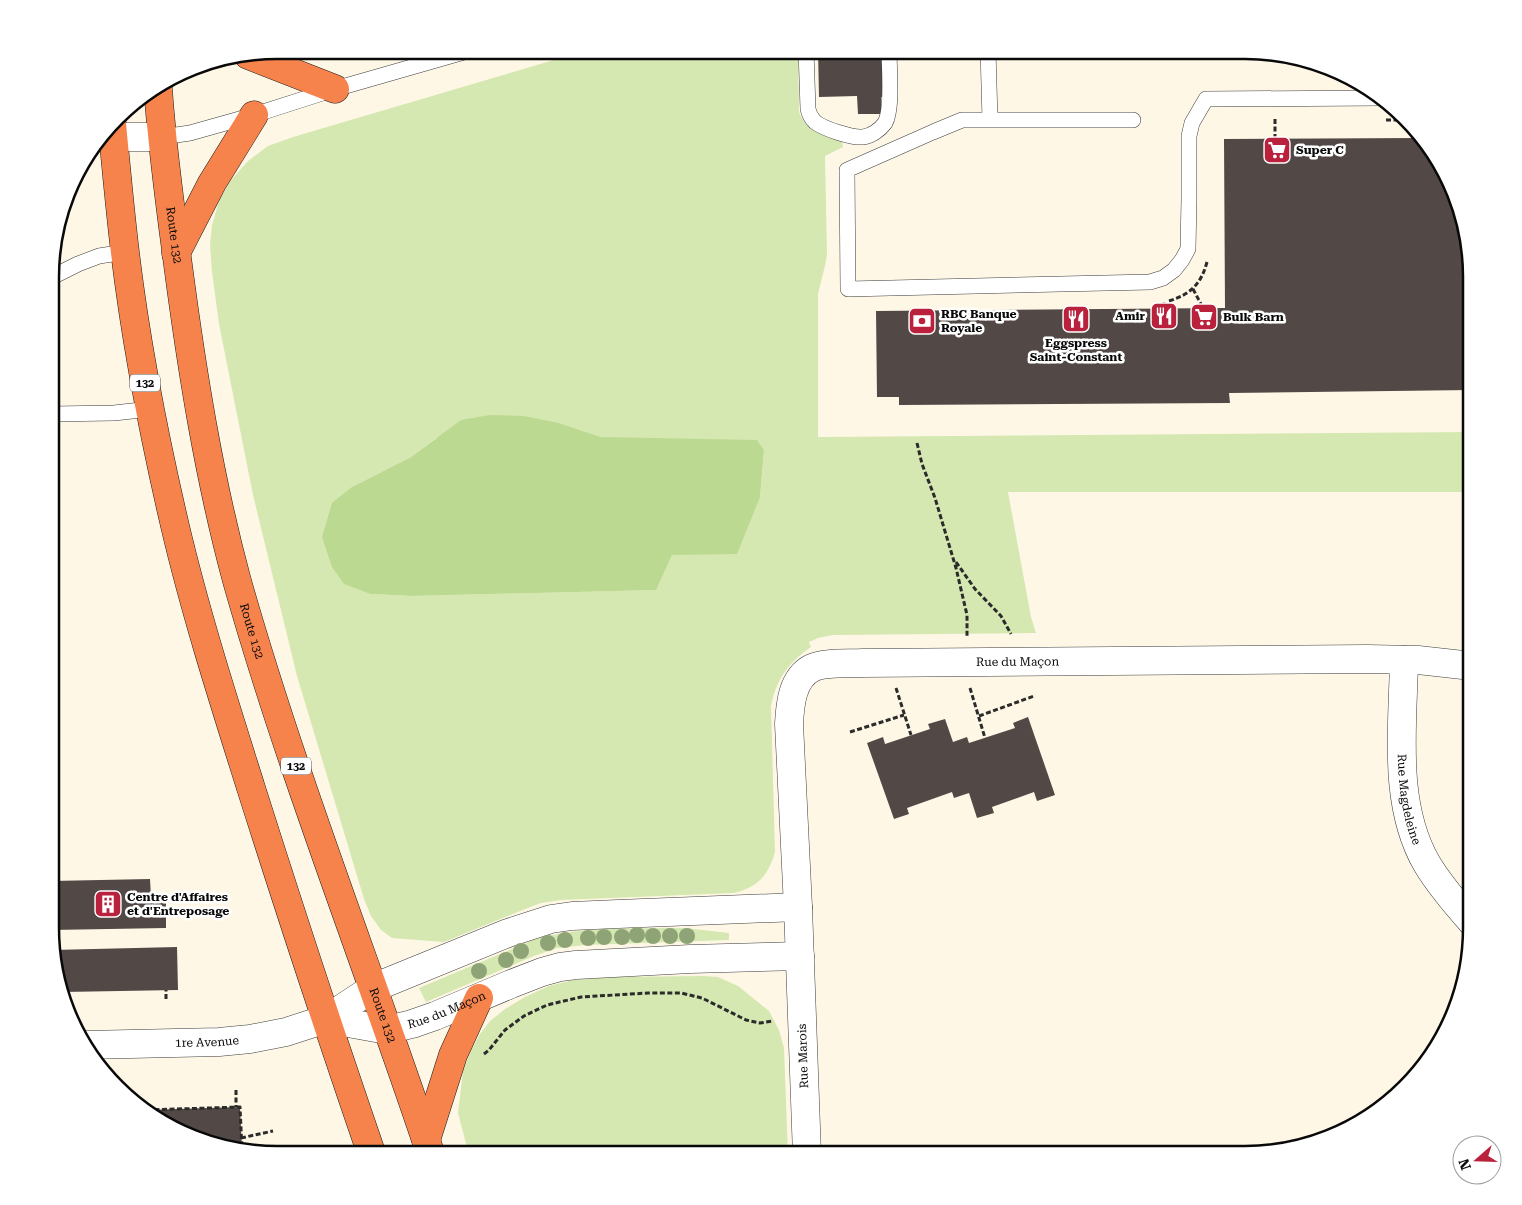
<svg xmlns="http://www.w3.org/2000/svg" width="1522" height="1205" font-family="'Roboto Serif',serif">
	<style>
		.green { fill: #d5e8b1; fill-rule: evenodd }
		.forest { fill: #bbd990 }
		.building { fill: #524946 }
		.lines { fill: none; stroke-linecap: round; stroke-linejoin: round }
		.lane-casing { stroke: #3c3c3c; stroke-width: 16 }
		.street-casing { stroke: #3c3c3c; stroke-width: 29 }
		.highway-casing { stroke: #1a1a1a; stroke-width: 29 }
		.path { stroke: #2b2b2b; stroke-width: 3; stroke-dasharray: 5 2.5; stroke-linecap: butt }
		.lane { stroke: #fff; stroke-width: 15 }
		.street { stroke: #fff; stroke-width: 28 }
		.highway { stroke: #f6834c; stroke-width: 28 }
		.tree { fill: #8ea476 }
		.labels { text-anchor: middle; stroke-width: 5; stroke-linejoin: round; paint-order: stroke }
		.shield { fill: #fff; stroke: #535353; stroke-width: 1 }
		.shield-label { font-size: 11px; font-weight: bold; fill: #090909 }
		.poi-label { font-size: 12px; font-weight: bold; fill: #090909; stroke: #fff; text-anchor: start }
		.street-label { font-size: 12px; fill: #090909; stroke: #fff }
		.rim { fill: none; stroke: #090909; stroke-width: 2.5 }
	</style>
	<rect width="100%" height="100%" fill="#fff7e6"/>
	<path class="green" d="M588,50H798L799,112C806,131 824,135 842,141L843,147L825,156L827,255C825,268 821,281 818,294V437L1472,432V492H1008L1031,617L1036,633L833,635L818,638L809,642L811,647C788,663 777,678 771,706L775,852C768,876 758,887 734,893L561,900L541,903L525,909L444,942L392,938L381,930L371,916L364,899L297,676L253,495L219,324L212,272L210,245L212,225L219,201L231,180L248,161L268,146L293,137ZM559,423L601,437L764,450L760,497L672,555L655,590L412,596L371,594L352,487L411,457L436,438Z
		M661,928H685L729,933V940L586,945L557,948L534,956L426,1002L419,988L533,940C574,927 618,929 661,928Z
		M703,976L718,977L738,986L769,1011L779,1030L784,1048L788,1155H469L458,1113L463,1071L471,1051L480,1034L490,1021L505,1009L525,997L549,986L573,980L612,977Z"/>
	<path class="forest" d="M490,415L523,416L559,423L601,437L757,440L764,450L760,497L737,554L672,555L656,590L412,596L371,594L344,584L332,567L322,537L332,503L352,487L411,457L461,420Z"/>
	<path class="building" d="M818,50H883L884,97H881V114H858L857,96L819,97Z
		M1419,138L1449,176L1472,276V390L1229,393L1230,403L899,405V397H877L876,311L1225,308L1224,139Z
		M1028,717L1055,795L1037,801L1034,792L992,807L994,813L977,818L969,793L954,798L952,792L907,808L909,814L894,819L867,743L883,737L885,744L930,729L928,724L945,719L953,742L967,737L969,743L1015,728L1013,723Z
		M150,879L151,897H166V928L51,930V881Z
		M177,947L178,990L63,992L52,950Z
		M240,1107L242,1150L190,1138L145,1110Z"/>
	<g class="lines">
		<g class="lane-casing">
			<path id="lane" d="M806,50L808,109C809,114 811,118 815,122C824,129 852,138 863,137C871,136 880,130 885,123C893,109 889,68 889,50
				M988,50L990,120H962L933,132L847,170L848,289L1150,282L1163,278L1174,270L1182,260L1188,249L1189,199V136L1192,123L1206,99L1381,98
				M990,120H1133
				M162,137L190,133L254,115L335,89L471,50
				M52,277L78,264L99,256L125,252
				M52,414L114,413L150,409"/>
		</g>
		<g class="street-casing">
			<g id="street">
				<path d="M102,137H162"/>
				<path id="s1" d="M1404,660C1403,726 1392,804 1427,864C1439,884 1456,904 1472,922"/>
				<path id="s2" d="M326,1019L387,1030L412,1024L435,1016L511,984L542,972L560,967L576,965L690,959L800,956"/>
				<path id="s3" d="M86,1045L219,1042L250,1039L286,1032L326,1019L373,988L508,933L551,919L572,916L618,914L798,907"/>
				<path id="s4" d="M807,1155L798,907L789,724C790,705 792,678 812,668C824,662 849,664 863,663L1367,659L1418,660L1472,666"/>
			</g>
		</g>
		<g class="highway-casing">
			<g id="highway">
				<path d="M248,55L335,89"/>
				<path id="s5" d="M158,88C162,147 170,206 178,265C192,371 209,478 237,581C292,775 367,963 431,1155"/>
				<path d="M112,124C116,167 120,210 125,252C136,344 154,436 175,526C196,615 224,702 251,788C290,911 330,1033 372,1155"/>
				<path d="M176,253L212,183L254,115"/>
				<path d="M426,1140L453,1055L479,998"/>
			</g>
		</g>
		<path class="path" d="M1386,120H1405
			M1275,139V119
			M1193,289L1203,308
			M1169,301C1191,294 1201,284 1207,262
			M1164,302V309
			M917,443L922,464L935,498L956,568L967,615V637
			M956,562L975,589L1001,616L1011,634
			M896,688L911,735
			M970,688L985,738
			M979,716L1034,696
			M850,732L904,715
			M166,910L189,909
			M166,999V990
			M484,1054L489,1050L505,1030L524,1016L547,1005L581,997L648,993H681L702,998L746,1020L760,1023L773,1021
			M236,1090V1107
			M147,1110L240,1107L242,1150
			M241,1138L273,1131"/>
		<use href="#lane" class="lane"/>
		<use href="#street" class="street"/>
		<use href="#highway" class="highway"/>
	</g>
	<g class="tree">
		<circle cx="637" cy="935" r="8"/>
		<circle cx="653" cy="936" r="8"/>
		<circle cx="670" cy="936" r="8"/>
		<circle cx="687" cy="936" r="8"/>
		<circle cx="604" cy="937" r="8"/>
		<circle cx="622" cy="937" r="8"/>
		<circle cx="588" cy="938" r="8"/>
		<circle cx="565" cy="940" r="8"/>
		<circle cx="548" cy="943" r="8"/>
		<circle cx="521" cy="951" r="8"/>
		<circle cx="506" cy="960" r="8"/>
		<circle cx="479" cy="971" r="8"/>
	</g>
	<defs>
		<g id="supermarket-square" transform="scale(1.4375)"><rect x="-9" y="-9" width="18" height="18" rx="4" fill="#b9213d" stroke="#fff"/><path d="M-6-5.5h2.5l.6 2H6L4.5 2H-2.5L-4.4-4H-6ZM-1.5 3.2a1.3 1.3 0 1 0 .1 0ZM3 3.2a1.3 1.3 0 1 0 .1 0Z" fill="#fff"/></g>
		<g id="restaurant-square" transform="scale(1.4375)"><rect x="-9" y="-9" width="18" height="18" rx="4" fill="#b9213d" stroke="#fff"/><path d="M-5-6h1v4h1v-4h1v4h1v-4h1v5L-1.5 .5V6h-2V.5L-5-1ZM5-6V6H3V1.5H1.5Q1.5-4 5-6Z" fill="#fff"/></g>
		<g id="bank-square" transform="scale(1.4375)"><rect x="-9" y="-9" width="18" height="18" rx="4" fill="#b9213d" stroke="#fff"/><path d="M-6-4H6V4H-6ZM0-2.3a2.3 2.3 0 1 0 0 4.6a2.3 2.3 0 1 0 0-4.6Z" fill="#fff"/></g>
		<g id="building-square" transform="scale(1.4375)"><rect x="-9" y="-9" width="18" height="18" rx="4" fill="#b9213d" stroke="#fff"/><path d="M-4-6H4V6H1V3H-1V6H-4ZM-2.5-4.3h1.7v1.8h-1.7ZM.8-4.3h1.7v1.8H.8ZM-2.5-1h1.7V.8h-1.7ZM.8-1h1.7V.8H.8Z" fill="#fff"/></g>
	</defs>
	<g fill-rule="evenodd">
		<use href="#supermarket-square" x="1277" y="150"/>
		<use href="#restaurant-square" x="1164" y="316"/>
		<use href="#supermarket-square" x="1204" y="317"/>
		<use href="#restaurant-square" x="1076" y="319"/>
		<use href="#bank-square" x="922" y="321"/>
		<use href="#building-square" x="108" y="904"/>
	</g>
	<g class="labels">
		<g class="shield">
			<rect x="130" y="374.5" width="30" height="17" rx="4"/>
			<rect x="281" y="757.5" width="30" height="17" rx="4"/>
		</g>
		<g class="shield-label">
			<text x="145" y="387">132</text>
			<text x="296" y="770">132</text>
		</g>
		<g class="poi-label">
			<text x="1296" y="154">Super C</text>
			<text x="941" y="318">RBC Banque<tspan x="941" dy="14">Royale</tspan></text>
			<text x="1145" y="320" text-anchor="end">Amir</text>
			<text x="1223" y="321">Bulk Barn</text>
			<text x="1076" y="347" text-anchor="middle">Eggspress<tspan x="1076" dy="14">Saint-Constant</tspan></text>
			<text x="127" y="901">Centre d'Affaires<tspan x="127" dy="14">et d'Entreposage</tspan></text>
		</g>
		<g class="street-label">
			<text dy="4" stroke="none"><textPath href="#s5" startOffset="148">Route 132</textPath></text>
			<text dy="4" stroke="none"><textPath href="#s5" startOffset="552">Route 132</textPath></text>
			<text dy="4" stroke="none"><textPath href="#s4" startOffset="701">Rue du Maçon</textPath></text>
			<text dy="4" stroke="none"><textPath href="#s1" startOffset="140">Rue Magdeleine</textPath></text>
			<text dy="4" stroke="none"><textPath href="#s2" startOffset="125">Rue du Maçon</textPath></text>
			<text dy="4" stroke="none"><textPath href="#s5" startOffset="958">Route 132</textPath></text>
			<text dy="4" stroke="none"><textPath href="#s3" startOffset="121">1re Avenue</textPath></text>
			<text transform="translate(803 1056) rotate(-92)" y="4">Rue Marois</text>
		</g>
	</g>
	<path d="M0 0H1522V1205H0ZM277 59H1245A218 218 0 0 1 1463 277V928A218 218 0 0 1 1245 1146H277A218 218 0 0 1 59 928V277A218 218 0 0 1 277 59Z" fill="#fff" fill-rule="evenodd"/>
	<path class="rim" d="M277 59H1245A218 218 0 0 1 1463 277V928A218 218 0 0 1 1245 1146H277A218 218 0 0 1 59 928V277A218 218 0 0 1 277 59Z"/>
	<g transform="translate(1477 1160) rotate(250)"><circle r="24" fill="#ffffff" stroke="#9d9d9d"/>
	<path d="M0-4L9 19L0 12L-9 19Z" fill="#b9213d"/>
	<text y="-8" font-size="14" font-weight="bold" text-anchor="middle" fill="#090909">N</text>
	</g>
</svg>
